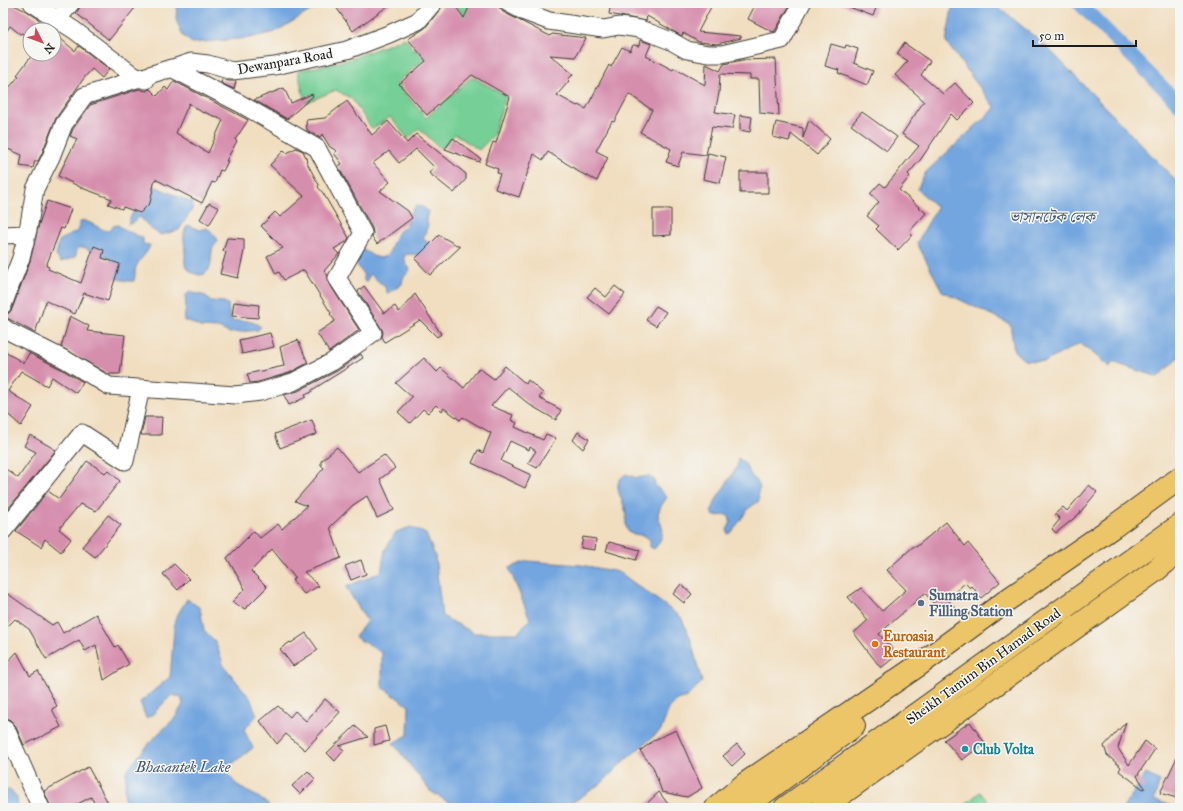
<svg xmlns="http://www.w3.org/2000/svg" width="1183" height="811" font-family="'IM FELL Great Primer','Noto Serif Bengali',serif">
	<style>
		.green { fill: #74cf96; stroke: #487659 }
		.water { fill: #73a6df; stroke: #48617e }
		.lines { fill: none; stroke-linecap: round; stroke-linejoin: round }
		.canal { stroke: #73a6df; stroke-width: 14 }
		.building { fill: #d68ead; fill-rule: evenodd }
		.minor-casing { stroke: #3c3935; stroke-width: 19 }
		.major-casing { stroke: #3c3935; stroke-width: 24 }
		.minor { stroke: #fff; stroke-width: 17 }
		.major { stroke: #ecc569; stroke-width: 22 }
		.service-dot { fill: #5c6f8a; stroke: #f6f6f2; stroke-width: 1.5 }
		.food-dot { fill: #e8710a; stroke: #f6f6f2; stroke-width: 1.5 }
		.culture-dot { fill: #0f9aa8; stroke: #f6f6f2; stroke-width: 1.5 }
		.labels { text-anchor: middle; stroke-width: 3; stroke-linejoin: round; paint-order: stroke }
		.street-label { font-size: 14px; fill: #1c1c1c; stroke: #f6f6f2 }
		.service-label { font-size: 14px; font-weight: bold; fill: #4e5e75; stroke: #f6f6f2; text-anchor: start }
		.food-label { font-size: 14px; font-weight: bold; fill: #c56008; stroke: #f6f6f2; text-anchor: start }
		.culture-label { font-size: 14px; font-weight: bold; fill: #0d838f; stroke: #f6f6f2; text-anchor: start }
		.water-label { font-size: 15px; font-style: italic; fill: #435a74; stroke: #f6f6f2 }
	</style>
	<rect width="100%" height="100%" fill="#f6f6f2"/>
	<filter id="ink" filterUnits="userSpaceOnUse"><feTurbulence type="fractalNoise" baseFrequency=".025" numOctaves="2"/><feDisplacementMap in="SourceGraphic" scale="8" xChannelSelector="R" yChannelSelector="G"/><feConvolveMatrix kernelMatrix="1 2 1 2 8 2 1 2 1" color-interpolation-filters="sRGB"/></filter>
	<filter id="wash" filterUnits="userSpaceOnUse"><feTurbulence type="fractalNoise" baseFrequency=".012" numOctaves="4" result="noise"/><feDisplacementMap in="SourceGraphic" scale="16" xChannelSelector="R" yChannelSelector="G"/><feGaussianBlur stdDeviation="0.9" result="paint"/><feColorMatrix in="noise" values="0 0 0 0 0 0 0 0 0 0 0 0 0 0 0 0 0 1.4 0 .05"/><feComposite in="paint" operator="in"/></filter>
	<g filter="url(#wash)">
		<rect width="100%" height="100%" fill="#f1dec0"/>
		<path class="green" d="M454,3H470L467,17L450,38L396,83L426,118L472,77L506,96L493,136L479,150L455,134L441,149L419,128L408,139L390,117L372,129L352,99L336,90L305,103L298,71L348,60L405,38L414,51L464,15Z
			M980,792L993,808H961Z"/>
		<path class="water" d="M177,3H328L330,5L310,11L275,32L249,38L192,43L183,36L176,20Z
			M953,3H994L1047,47L1180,185V356L1158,377L1112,362L1110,367L1080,343L1045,362L1024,360L1014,351L1010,324L942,291L917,243L937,207L917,189L926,172L995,108L946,42Z
			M154,186L193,203L192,209L179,230L161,235L151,229L141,218L138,217L133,223L128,224C131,212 145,195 154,186Z
			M416,206L423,207L428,211L426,219L428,225L423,239L429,243L431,248L425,256L412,254L404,255L406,264L409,267L410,270L403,278L402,284L388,294L385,287L370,274L366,283L364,281V276L355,261L359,247L373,256L380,258L386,256L389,253L397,233L407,225L411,212Z
			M84,220L104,230L109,231L113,226L118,225L125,230L143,238V244L150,245C148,253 141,257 137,265C134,270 136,275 134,281H128L113,278V263L110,258L94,253L84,247L78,248L75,257L61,262L56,256L59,241C65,236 72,235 79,230V223Z
			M188,225L199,230L206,228L210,230L218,240C216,244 213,247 212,251C211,257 212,267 207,272C201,279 187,272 185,264C184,260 186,255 185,252C185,241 181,234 188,225Z
			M189,292L206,296L210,301C238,302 223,304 232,321C243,320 252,320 261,327L258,330L230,333L218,328L200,327L188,321H184C185,311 187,307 185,296Z
			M738,458L744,462L752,477L757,481L760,488L758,492L759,501L749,508L732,532L728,534L727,530L731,522L728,515L714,516L711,513L716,500L737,467Z
			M626,474L637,478L649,476L654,479L655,485L667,497C665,501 660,506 659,511C657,516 660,521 662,526C665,533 659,544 654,549L650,547V540L645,536L629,533C623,523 628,519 625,509C623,501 617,493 618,484C619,479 622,477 626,474Z
			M411,527L426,534L435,556L442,616L474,633H518L530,619L509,568L527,561L581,565L619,572L681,617L690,637L702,682L687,697L677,700L669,709L661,730L622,763L602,783L564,808H458L430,791L393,743L408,735L409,706L382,687V653L355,637L367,621L346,587L381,572L385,550L396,532Z
			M187,599L200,608L204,630L215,641L224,666L250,698L257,715L244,730L253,748L224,770L239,787L258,797L269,805L268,808H124L126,771L153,739L175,718L183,704L181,697L172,695L152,715L146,718L140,702L170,677L175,619Z
			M1146,774L1160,781L1154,800L1177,808H1123Z
			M8,790L12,791L17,798L18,807L3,808V792Z"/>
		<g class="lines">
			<path class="canal" d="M1079,3L1180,105"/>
		</g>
		<g id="blocks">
			<path class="building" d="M3,3H10L28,12L37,18L50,30H30V40L22,33L20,34L10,26L3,37Z
				M81,3H129L135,8L109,40L76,13L79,9Z
				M333,3H392L353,31Z
				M445,3H453L464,18L471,3H491L499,7L503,12L550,36L552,34L586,38L575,57L550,55L573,74L568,80L569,81L557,95L577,106L578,105L586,109L609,65L611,67L622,47L630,51L633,45L639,46L640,40L651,44L646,56L673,70L674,68L705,85L706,64L720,71L724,64L742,60L776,59L779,115L760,113L759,79H750V75L720,74L719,93L715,112L735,115L732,129L712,127L706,155L683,152L678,166L666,162L671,149L640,132L652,110L629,94L614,122L612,121L596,151L608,157L597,181L577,171V170L548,152L543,160L534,154L519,197L495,189L500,174L497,173L498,169L485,164L493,142L496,143L510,97L472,75L427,115L399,84L426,61L408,39L425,28Z
				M611,3H713L698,32L741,36V38L717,44L699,42L683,33L682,36L671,30L647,16L646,21L609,14Z
				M756,3H791L775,31L773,32L748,19Z
				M841,3H878L873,16L841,4Z
				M54,33L75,51L79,46L109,69L102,78L92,69L84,78L56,118L42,153L38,161H35L33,168L20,166L22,155L3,147V95L19,76L17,75L33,54H54Z
				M904,43L930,61L921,75L943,94L955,83L974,103L957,120L951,114L921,159L908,174L910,176L899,190L926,213L909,232L912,235L898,250L876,229L879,226L867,216L879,202L870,194L880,183L885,187L919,146L902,134L924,101L895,75L908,61L897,54Z
				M831,44L845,48L846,45L858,49L854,63L873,71L867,85L838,73L839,70L825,66Z
				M222,79L229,81H236L234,89L221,83Z
				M174,81L248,120L235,140L237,141L226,161H228L223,171L220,170L215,183L212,182L202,203L155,179L150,203L140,213L123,207L122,209L108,204L112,199L82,188L58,176L77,139L70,136L73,129L90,105L139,89L146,91L150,89L157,96L165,87L168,90ZM189,103L203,113L204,112L223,120L208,153L176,133Z
				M284,88L291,103L312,94L313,96L287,119L254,100Z
				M347,101L372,135L388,121L407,143L416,134L466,174V179L454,193L429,173L434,167L416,149L399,163L389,151L373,163L390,182L380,191L408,211L412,218L377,244L372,237L373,233L372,228L338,166L342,164L334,153L337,151L330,147L322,134L320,138L307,130L306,120L325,118Z
				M862,112L897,137L887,151L851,125Z
				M740,115L752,117L750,132L740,130Z
				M809,120L830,139L817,155L791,134L789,141L773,137L776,122L803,128V138Z
				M453,138L481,159L479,162L445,149Z
				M296,148L303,151L307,160L306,161L319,185L318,187L323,193L349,238L346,242L334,249L339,254L324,271L328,276L329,283L359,330L329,352L317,333L335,321L330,314L331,313L304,270L284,280L279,272L276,274L267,256L283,248L261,226L275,212L280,217L304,196L270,165L284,150L287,153Z
				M708,153L726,157L720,183L703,179Z
				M740,172H768V193H740Z
				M47,201L71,209L64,229L61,228L46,266L49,267L48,269L81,283L94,246L104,250L102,258L120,264L108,301L84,293L75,314L46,301L35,333L9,319L3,317V315L9,313L12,309L30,261L39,224Z
				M209,203L219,208L209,225L200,219Z
				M653,209H671V235L653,236Z
				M439,235L460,247L430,275L415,259Z
				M227,238L244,239V251L238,278L220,274L226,252L223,251Z
				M364,286L384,313L395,306L399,312L415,294L441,334L437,337L420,320L385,342L382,337L383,332L381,328L358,291Z
				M615,286L625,294L609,314L587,297L595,288L606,297Z
				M234,302L259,305L258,318L232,316Z
				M656,306L666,312L656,326L646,320Z
				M70,316L89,326L87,331L125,335L120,374H108L61,347Z
				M270,333L274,347L242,354L239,340Z
				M298,340L308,363L289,373L258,382L250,383L247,374L284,366L280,347Z
				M3,351L24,363L29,353L61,369L83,382L76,393L52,377L47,386L21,371L8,391L33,407L21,426L3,410Z
				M361,354L363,358L312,390V392L305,395L306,397L289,405L284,395L298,391L337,371Z
				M424,358L437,372L441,368L464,388L479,368L494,379L505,366L526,384L528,380L543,393L539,398L561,410L556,420L530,405L508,387L491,406L513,415L511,420L517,423L515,427L543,440L546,434L556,438L537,468L528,463L536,451L530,447L529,450L510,441L501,461L531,475L525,488L472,463L478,450L483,453L491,433L463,417L460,420L444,408L442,411L436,405L428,413L423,409L410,423L398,412L412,397L396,383Z
				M145,417H162L161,435H141Z
				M312,420L317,434L280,448L275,434Z
				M578,432L589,439L583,449L573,440Z
				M30,435L56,450L3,515V467L18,478L36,452L24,446Z
				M337,447L358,472L384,455L395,468L380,479L394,510L377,518L367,496L353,505L330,527L341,558L304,572L319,586L304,594L292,580L295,578L272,549L251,571L267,587L245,609L232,602L245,589L227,558L254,531L260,538L278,524L282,529L307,506L295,501L324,468L321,465V461Z
				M87,461L105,473L108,470L120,481L96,511L80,504L59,529L71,539L61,552L45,539L41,547L16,531L48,491L59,499Z
				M1089,485L1097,492L1078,515L1056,533L1052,529L1060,519L1055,514L1063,507L1067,511Z
				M108,515L121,525L95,557L82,547Z
				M946,522L965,546L968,543L1000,582L981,598L972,586L970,588L965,583L947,599L955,607L944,616L925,593L879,634L897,655L881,668L854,633L868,620L848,597L861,588L882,611L906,590L887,570L914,546L916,547Z
				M583,537L596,539L595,550L581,548Z
				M609,542L640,550L636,560L606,551Z
				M361,560L366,574L351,580L345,566Z
				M174,564L189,579L178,590L163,574Z
				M681,584L692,594L684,603L673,594Z
				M8,594L52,625L57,622L63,633L96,614L115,647L118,645L129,664L104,680L96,645L85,651L79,640L46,659L29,629L15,619L3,631V601Z
				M306,633L318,650L293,666L280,649L290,642L291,643Z
				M17,652L30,676L38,671L57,706L52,709L61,727L24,745L15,725L9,719L3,717V667Z
				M325,699L340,712L305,750L286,734L277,744L260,721L278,706L290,717L295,711L306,721Z
				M970,722L985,743L962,760L944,740Z
				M1126,722L1118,748L1129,765L1145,741L1155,749L1137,776L1145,788L1143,789L1119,771L1121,767L1107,755L1104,746Z
				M355,726L368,737L339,746L344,750L335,761L327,753Z
				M385,726L389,741L374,745V729Z
				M676,730L702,788L687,797L662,792L653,767L640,751L654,740Z
				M737,744L745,754L732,766L723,756Z
				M1180,751V799L1160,793Z
				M88,767L111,808H97L91,797L70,808H51L44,791Z
				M308,771L315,779L300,794L292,786Z
				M659,792L671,808H642Z"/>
		</g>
	</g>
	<g filter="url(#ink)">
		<use href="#blocks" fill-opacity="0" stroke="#3c3935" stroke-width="1"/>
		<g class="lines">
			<g class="minor-casing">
				<path id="minor" d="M32,3L74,30L137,78L146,80
					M508,3L525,12L549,21L603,29L619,26L640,29L671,41L687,50L708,54H722L782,40L802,3
					M58,19L71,3
					M167,70L191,62L208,64L232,71L275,66L347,50L389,34L418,21L433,3
					M3,235L26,234L25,244
					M3,305L21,258L28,230L35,189L51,157L64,124L84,96L171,68L241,104L317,148L363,233L337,278L373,333L332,362L293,382L260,392L235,395L109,386L66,360L8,331L3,327
					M3,531L82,433L125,461L141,388
					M3,727L6,729L41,808"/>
			</g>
			<g class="major-casing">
				<path id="major" d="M716,808L746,783L919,665L1010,598L1113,527L1180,478
					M744,808L854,726
					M785,808L1180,525
					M822,808L1155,571L1180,550"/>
			</g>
			<use href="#minor" class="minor"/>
			<use href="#major" class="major"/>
		</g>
	</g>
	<circle class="service-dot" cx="921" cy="603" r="4"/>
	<circle class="food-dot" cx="875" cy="644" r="4"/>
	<circle class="culture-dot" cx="965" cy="749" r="4"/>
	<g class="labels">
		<g class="street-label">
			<text transform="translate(285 61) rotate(-10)" y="5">Dewanpara Road</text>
			<text transform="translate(983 666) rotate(-36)" y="5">Sheikh Tamim Bin Hamad Road</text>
		</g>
		<g class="service-label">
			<text x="929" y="600">Sumatra<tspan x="929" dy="16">Filling Station</tspan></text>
		</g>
		<g class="food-label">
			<text x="883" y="641">Euroasia<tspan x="883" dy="16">Restaurant</tspan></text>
		</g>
		<g class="culture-label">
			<text x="973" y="754">Club Volta</text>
		</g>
		<g class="water-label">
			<text x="1052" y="222">ভাসানটেক লেক</text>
			<text x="183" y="772">Bhasantek Lake</text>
		</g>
	</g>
	<rect width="1183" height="811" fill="none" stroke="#f6f6f2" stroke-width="16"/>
	<g transform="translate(42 42) rotate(132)"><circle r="19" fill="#f6f6f2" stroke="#9f9f9c"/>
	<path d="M0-3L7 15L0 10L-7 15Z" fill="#d1495b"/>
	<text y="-6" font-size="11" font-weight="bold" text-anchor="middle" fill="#1c1c1c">N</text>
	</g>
	<path d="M1033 40v6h103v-6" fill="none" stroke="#1c1c1c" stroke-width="2"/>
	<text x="1039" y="40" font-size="12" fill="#1c1c1c" stroke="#f6f6f2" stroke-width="3" paint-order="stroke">50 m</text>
</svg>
